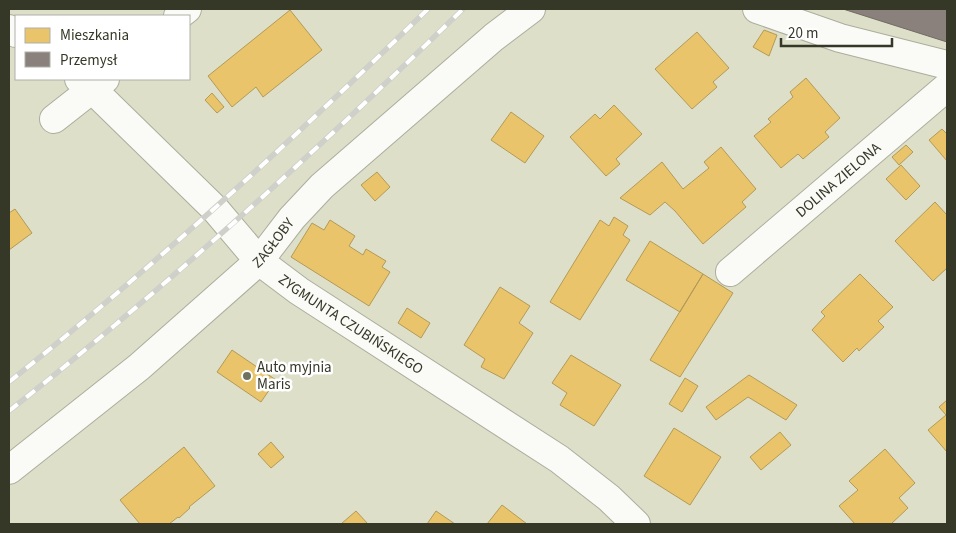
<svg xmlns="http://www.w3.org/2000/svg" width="956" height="533" font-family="'Source Sans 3',sans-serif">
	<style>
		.homes { fill: #e9c46a; stroke: #b39a56 }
		.industry { fill: #8a817c; stroke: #716b62 }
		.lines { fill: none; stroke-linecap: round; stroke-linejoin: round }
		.minor-casing { stroke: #acae9c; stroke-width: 30 }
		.minor { stroke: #fafaf7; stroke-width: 28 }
		.rail-casing { stroke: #cfd0ca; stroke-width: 5.5 }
		.rail { stroke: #fff; stroke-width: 4; stroke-dasharray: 11; stroke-linecap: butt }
		.poi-dot { fill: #707260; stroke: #fff; stroke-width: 2 }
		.labels { text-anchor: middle; stroke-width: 5; stroke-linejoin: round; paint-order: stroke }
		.street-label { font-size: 15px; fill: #363827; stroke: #fff }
		.poi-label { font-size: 15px; fill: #363827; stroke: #fff; text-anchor: start }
	</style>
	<rect width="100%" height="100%" fill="#dddfc9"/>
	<path class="homes" d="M290,10L322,50L263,97L256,87L232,107L208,76Z
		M764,30L777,35L769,56L753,47Z
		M697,32L729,68L713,82L717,87L692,109L655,69Z
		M806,78L840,118L825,132L829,137L803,159L798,154L781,168L754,136L771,122L768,119L793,97L790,92Z
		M212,93L224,107L217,113L205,100Z
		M614,105L642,134L616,159L620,164L606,176L570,137L595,114L600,119Z
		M511,112L544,136L525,163L491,140Z
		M942,129L947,134V161L929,140Z
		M906,145L913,152L899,165L892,157Z
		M721,147L756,189L742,202L746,207L703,244L675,211L665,202L650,215L620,198L662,162L683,189L709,168L704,162Z
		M901,165L920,186L906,200L886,179Z
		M377,172L390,187L375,201L361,185Z
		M935,202L947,215V268L933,281L895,241Z
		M15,209L32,233L9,250V213Z
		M614,217L628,226L623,235L630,240L580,320L550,302L600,220L609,226Z
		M330,220L355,236L349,246L363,255L366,249L386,261L382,267L390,272L369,306L291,257L312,223L324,230Z
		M650,241L703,274L680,312L626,280Z
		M703,274L733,293L680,377L650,360Z
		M860,274L893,307L878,321L884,327L859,351L857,348L843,362L812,330L825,316L821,312Z
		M500,287L530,306L519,323L533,333L504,379L481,367L485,359L464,345Z
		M407,308L430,323L421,338L398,323Z
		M232,350L276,380L261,402L217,372Z
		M571,355L621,385L594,426L560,405L567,393L552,383Z
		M749,375L797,405L786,420L748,397L716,420L706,407Z
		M685,378L698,386L682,412L669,404Z
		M947,400V452L928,430L946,415L939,407Z
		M674,428L721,457L690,505L644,476Z
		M780,432L791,445L761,470L750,457Z
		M271,442L284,457L271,468L258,454Z
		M184,447L215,486L189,507L190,508L179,518L178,517L169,524H140L120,500Z
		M885,449L915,483L899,498L908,508L891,524H855L839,506L858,490L849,481Z
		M502,505L527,524H487Z
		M356,511L368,524H341Z
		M436,511L455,524H427Z"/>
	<path class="industry" d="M843,9H947V42Z"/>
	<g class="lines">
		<g class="minor-casing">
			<g id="minor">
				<path d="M757,9L840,38L947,65"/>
				<path d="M178,16L187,9"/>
				<path d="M9,29L16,33"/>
				<path id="s1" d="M79,79L93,90L215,209L259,261L299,291L559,459L609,498L636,524"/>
				<path d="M54,119L105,79"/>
				<path id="s2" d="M730,272L947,87"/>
				<path id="s3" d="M9,470L139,367L259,261L292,218L322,186L494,37L531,9"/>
			</g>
		</g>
		<use href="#minor" class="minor"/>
		<g class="rail-casing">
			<path id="rail" d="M9,382C156,265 294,139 428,9
				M9,411C168,286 318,150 463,9"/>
		</g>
		<use href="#rail" class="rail"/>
	</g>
	<circle class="poi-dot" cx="247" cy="376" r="5"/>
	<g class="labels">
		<g class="street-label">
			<text dy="5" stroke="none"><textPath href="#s2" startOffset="142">DOLINA ZIELONA</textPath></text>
			<text dy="5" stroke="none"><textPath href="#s3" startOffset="349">ZAGŁOBY</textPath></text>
			<text dy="5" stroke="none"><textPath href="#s1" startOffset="368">ZYGMUNTA CZUBIŃSKIEGO</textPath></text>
		</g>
		<g class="poi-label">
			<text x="257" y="372">Auto myjnia<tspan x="257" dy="17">Maris</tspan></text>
		</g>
	</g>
	<rect width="956" height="533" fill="none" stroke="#363827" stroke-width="20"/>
	<rect x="15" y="15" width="175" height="65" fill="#ffffff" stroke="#afafa9"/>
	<rect x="25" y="28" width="25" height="15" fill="#e9c46a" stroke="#afafa9"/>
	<text x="60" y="40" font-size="15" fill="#363827">Mieszkania</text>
	<rect x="25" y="52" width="25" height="15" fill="#8a817c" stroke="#afafa9"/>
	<text x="60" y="65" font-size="15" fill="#363827">Przemysł</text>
	<path d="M781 38v8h111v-8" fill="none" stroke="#363827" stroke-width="2.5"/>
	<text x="788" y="38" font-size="15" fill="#363827" stroke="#ffffff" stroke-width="4" paint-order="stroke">20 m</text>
</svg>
